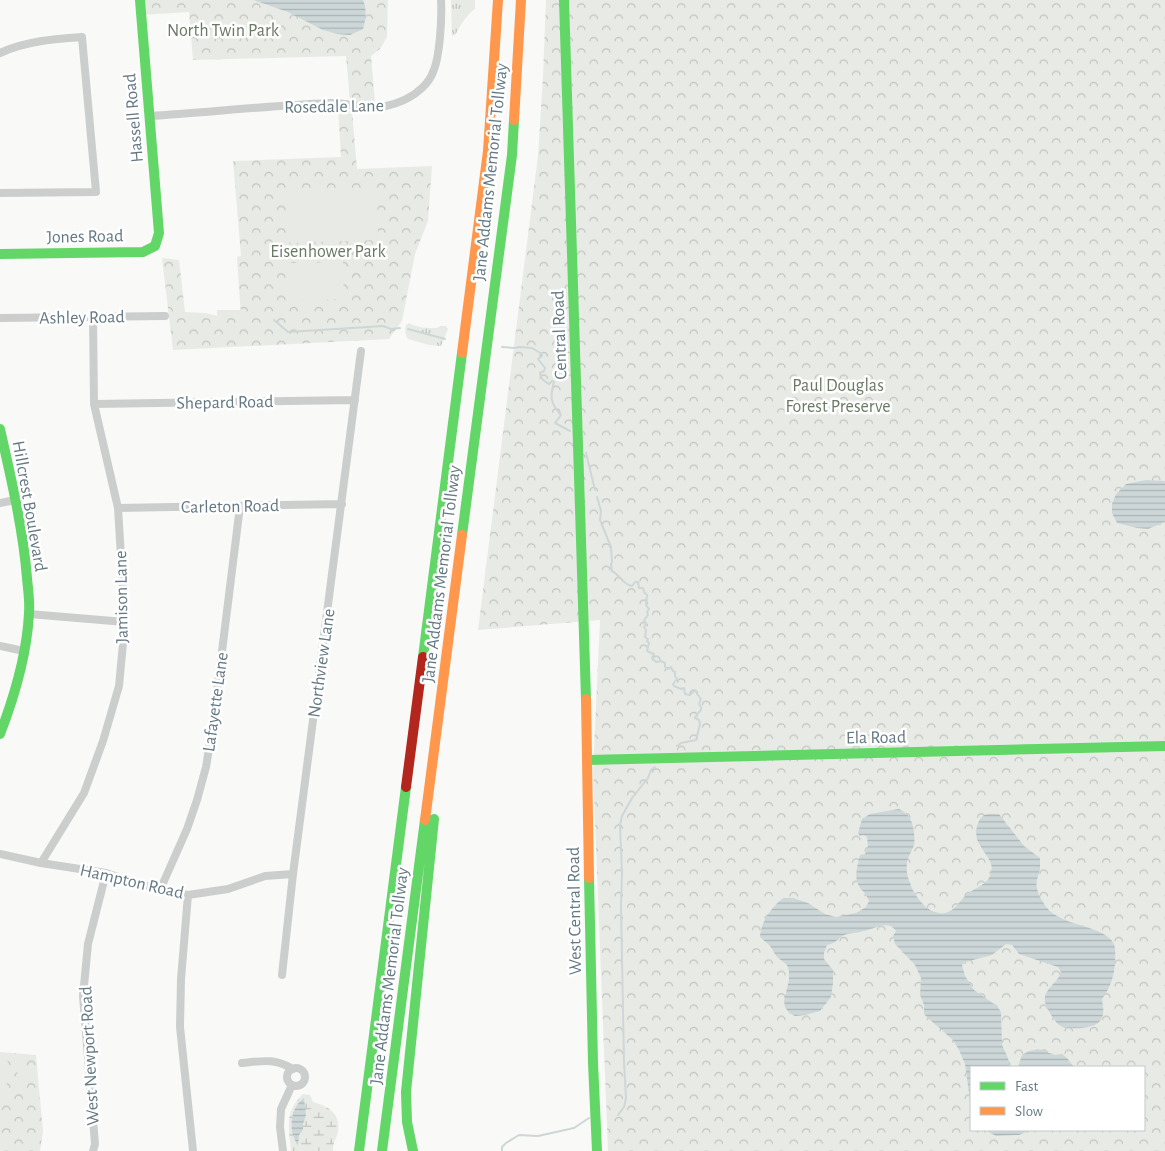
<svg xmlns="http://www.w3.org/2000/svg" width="1165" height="1151" font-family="'Alegreya Sans',sans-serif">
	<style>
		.grass { fill: url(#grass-tufts) }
		.wetland { fill: url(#wetland-marsh) }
		.park { fill: url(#park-crowns); fill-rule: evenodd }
		.garden { fill: #e8ebe5 }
		.water { fill: url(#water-rules) }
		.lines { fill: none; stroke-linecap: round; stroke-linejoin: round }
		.stream { stroke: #cdd7d8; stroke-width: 2 }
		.street { stroke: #cccece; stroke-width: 8 }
		.fast { stroke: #63d668; stroke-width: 10 }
		.slow { stroke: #ff974d; stroke-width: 10 }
		.jam { stroke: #b3261e; stroke-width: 10 }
		.labels { text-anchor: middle; stroke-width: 5; stroke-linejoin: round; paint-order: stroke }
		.park-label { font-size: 18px; fill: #697a63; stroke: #fff }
		.street-label { font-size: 18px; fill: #647984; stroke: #fff }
	</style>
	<defs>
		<pattern id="grass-tufts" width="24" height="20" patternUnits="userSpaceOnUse" patternTransform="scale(1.25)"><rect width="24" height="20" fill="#e8ebe5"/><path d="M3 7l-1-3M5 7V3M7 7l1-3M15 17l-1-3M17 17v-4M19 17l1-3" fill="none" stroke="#c0c3bf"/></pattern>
		<pattern id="wetland-marsh" width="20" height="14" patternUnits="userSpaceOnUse" patternTransform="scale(1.25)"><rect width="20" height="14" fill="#e8ebe5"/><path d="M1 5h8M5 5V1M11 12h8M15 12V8" fill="none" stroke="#c0c3bf"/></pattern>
		<pattern id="park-crowns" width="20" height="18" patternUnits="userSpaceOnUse" patternTransform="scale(1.25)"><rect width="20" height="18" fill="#e8ebe5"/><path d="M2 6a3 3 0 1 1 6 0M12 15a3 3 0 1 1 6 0" fill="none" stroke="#c0c3bf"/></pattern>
		<pattern id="water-rules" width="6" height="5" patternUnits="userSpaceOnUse" patternTransform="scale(1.25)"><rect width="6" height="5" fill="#cdd7d8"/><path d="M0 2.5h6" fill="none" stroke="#aab3b5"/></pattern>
	</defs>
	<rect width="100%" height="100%" fill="#f9f9f8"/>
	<path class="grass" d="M451,0H475V9C465,16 461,25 455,35L452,36Z
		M409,323C418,328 428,328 437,328L440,326H446L448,329L441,346L429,345L408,339C405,335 405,330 406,325Z"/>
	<path class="wetland" d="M303,1094L310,1095L313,1102C328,1106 341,1113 338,1132C336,1140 333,1141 333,1151H291C289,1127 284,1112 303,1094Z"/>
	<path class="park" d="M140,0H388L387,37L380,49L371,56L375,102H350L346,56L193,60L189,12L141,15Z
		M546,0H1165V1151H608L593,770L600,620L478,630L538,156L543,76ZM971,1067H1144V1130H971Z
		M338,108L352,111L357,169L432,166L428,221L415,254L402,321L389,339L173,350L162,258L179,260L185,312L206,313L221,317H241L237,257L241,256L233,161L341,157Z
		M0,1052L36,1055L43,1131L40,1151H0Z"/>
	<path class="garden" d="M377,188L378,240L290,243L288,191Z
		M343,262L344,299L288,301L287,263Z
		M217,310H241V317H221L217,316Z
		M0,1055L7,1057C11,1073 4,1100 0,1117Z
		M27,1067L29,1084L18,1085L17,1068Z"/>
	<path class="water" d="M253,0H363C367,9 366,20 363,29L350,35L337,34L323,30L288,12Z
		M1146,480L1165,481V522L1148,529L1137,528L1117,523L1112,513V504L1116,494L1126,484Z
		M899,809C903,811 908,814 910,819C914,825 915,838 914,845C912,851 908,856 907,863C904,879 919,907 935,912C940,914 945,914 950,911C956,908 961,900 966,895C974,888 988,885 991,873C997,856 967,845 979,821C984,812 990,814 999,814L1024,846L1040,858C1040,862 1040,866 1040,869C1039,875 1035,882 1037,888C1038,893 1040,898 1043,902C1056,928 1103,923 1114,944C1116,950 1115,958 1115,963C1114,977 1110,988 1102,999C1103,1006 1105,1015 1100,1021C1096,1026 1088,1027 1082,1028C1064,1029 1059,1029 1050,1013C1048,1010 1046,1005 1045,1002C1043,989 1058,983 1061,972L1058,967L1019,954L1012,945L1006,944L992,955L965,962L962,965L965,976L974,990L997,1006L1001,1012L1002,1045L1008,1058L1010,1067H971V1107L965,1064L959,1050L953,1040L929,1019L924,1014V1005L920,995L921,978L915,965L895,944L893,936L896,931C888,919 874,929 864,931C857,933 850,933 844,935C838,939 834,944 827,945L824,953V959L833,970V983L831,997L820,1011L805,1015L795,1016L789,1013L785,1007L784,1001L789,980V971L787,965L777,957L770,946L760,937C761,921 772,907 783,898H793L808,903L825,914L836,917L856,913L866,907L869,901C866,892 860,890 858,884C854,875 858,864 860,855L865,854L868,846L867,837L864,835L860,836L858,833L862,819L870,814Z
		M1038,1049L1055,1055L1062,1054L1067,1058L1074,1067H1018L1022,1055L1029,1051Z
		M304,1098L306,1115L303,1124V1130L299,1135L298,1146C296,1142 294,1139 293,1135C289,1123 293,1105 304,1098Z
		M985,1130H1031L1019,1135L996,1136Z"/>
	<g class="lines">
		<path class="stream" d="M274,320L288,332L383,326L391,329L400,328
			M408,329L445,339
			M502,347L515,348L519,347L532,348L542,354V356L538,359L545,368L544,371L540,373C540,378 545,382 549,384L552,381L554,382C550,397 550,403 561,415L555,423L570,431
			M586,453L595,490
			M597,497L601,511L600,520L611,547L612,562L611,564L612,571C620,575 622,584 632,586L635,582H638L639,588H643L644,592L647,595L646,605L649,609L647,612L648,615L644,620L646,624L644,627L646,630L645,637L648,639L647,641L649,643L647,651L654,654L652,658L656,662L661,661L665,663V667L668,669L671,667L673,671L675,672V676L677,679L673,684L674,686L681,689L684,688L685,694L690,695L694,691H696L697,694L701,699L699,704L701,707V710L698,713L695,718L699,720L700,724L696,740L681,743L677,746
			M618,1115L624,1107L626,1098L624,1062L621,906L622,873L620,825L622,816L632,798L648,778L651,770L655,767
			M502,1151V1147L506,1143L519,1135L538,1136L574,1128L589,1118"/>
		<path class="street" d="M0,53C26,41 54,39 82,37L96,192L0,193
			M150,116C209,112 269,106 329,103C347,102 364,110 382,107C397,104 411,99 423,87C427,83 431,78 433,72C440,57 442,17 441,0
			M0,318L165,316
			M94,404L355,400
			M0,503L15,500
			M118,508L342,504
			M29,614L125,622
			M0,646L24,651
			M0,854L41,863L106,873L160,890L188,895L228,889L265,876L293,874
			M41,863L84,793L103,741L119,686L125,622L118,508L94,404L93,317
			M160,890L187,829L197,800L206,767L213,724L240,506
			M188,895L181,979L180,1027L193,1151
			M282,975L293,874L361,351
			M242,1063C263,1061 274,1058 293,1069
			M287 1077a9 9 0 1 1 18 0a9 9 0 1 1-18 0Z
			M93,1151L95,1144L83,996L88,944L106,873
			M283,1151L280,1127L281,1109L292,1085"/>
		<path class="fast" d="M564,0L586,699
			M0,254L143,252L155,246L159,233L140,0
			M0,429C11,478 23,528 27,578C28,590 30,601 29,613C27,655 15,695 0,734
			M462,535L512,155L514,120
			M423,657L462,353
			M588,760L1165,746
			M589,878L593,1063L597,1151
			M359,1151L406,787
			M382,1151L425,820
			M413,1151L407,1122L406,1092L434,819"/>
		<path class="slow" d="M514,120L521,0
			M462,353L488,151L498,0
			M586,699L589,878
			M425,820L462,535"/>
		<path class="jam" d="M406,787L423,657"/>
	</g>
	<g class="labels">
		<g class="park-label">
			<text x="223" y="36">North Twin Park</text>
			<text x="328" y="257">Eisenhower Park</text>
			<text x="838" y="391">Paul Douglas<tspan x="838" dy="21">Forest Preserve</tspan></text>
		</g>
		<g class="street-label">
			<text transform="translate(334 106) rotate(-1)" y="6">Rosedale Lane</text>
			<text transform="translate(133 118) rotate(-95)" y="6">Hassell Road</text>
			<text transform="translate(490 172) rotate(-84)" y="6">Jane Addams Memorial Tollway</text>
			<text transform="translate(85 236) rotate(-1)" y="6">Jones Road</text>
			<text transform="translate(82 317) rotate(-1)" y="6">Ashley Road</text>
			<text transform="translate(559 335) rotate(-92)" y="6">Central Road</text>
			<text transform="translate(225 402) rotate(-1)" y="6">Shepard Road</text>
			<text transform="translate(30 506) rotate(80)" y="6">Hillcrest Boulevard</text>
			<text transform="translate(230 506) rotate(-1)" y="6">Carleton Road</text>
			<text transform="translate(441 574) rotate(-83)" y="6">Jane Addams Memorial Tollway</text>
			<text transform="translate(121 597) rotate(-91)" y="6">Jamison Lane</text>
			<text transform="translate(321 663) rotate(-82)" y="6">Northview Lane</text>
			<text transform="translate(215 702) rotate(-82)" y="6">Lafayette Lane</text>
			<text transform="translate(876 737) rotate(-1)" y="6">Ela Road</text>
			<text transform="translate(132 881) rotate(13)" y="6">Hampton Road</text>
			<text transform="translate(574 911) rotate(-91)" y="6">West Central Road</text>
			<text transform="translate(389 976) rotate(-83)" y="6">Jane Addams Memorial Tollway</text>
			<text transform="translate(89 1056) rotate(-93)" y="6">West Newport Road</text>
		</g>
	</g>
	<rect x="970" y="1066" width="175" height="65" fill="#ffffff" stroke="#c1c9ce"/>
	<rect x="980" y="1082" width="25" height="8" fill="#63d668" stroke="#c1c9ce"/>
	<text x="1015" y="1091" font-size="15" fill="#647984">Fast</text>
	<rect x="980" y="1107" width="25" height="8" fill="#ff974d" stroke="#c1c9ce"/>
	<text x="1015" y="1116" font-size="15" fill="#647984">Slow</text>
</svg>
